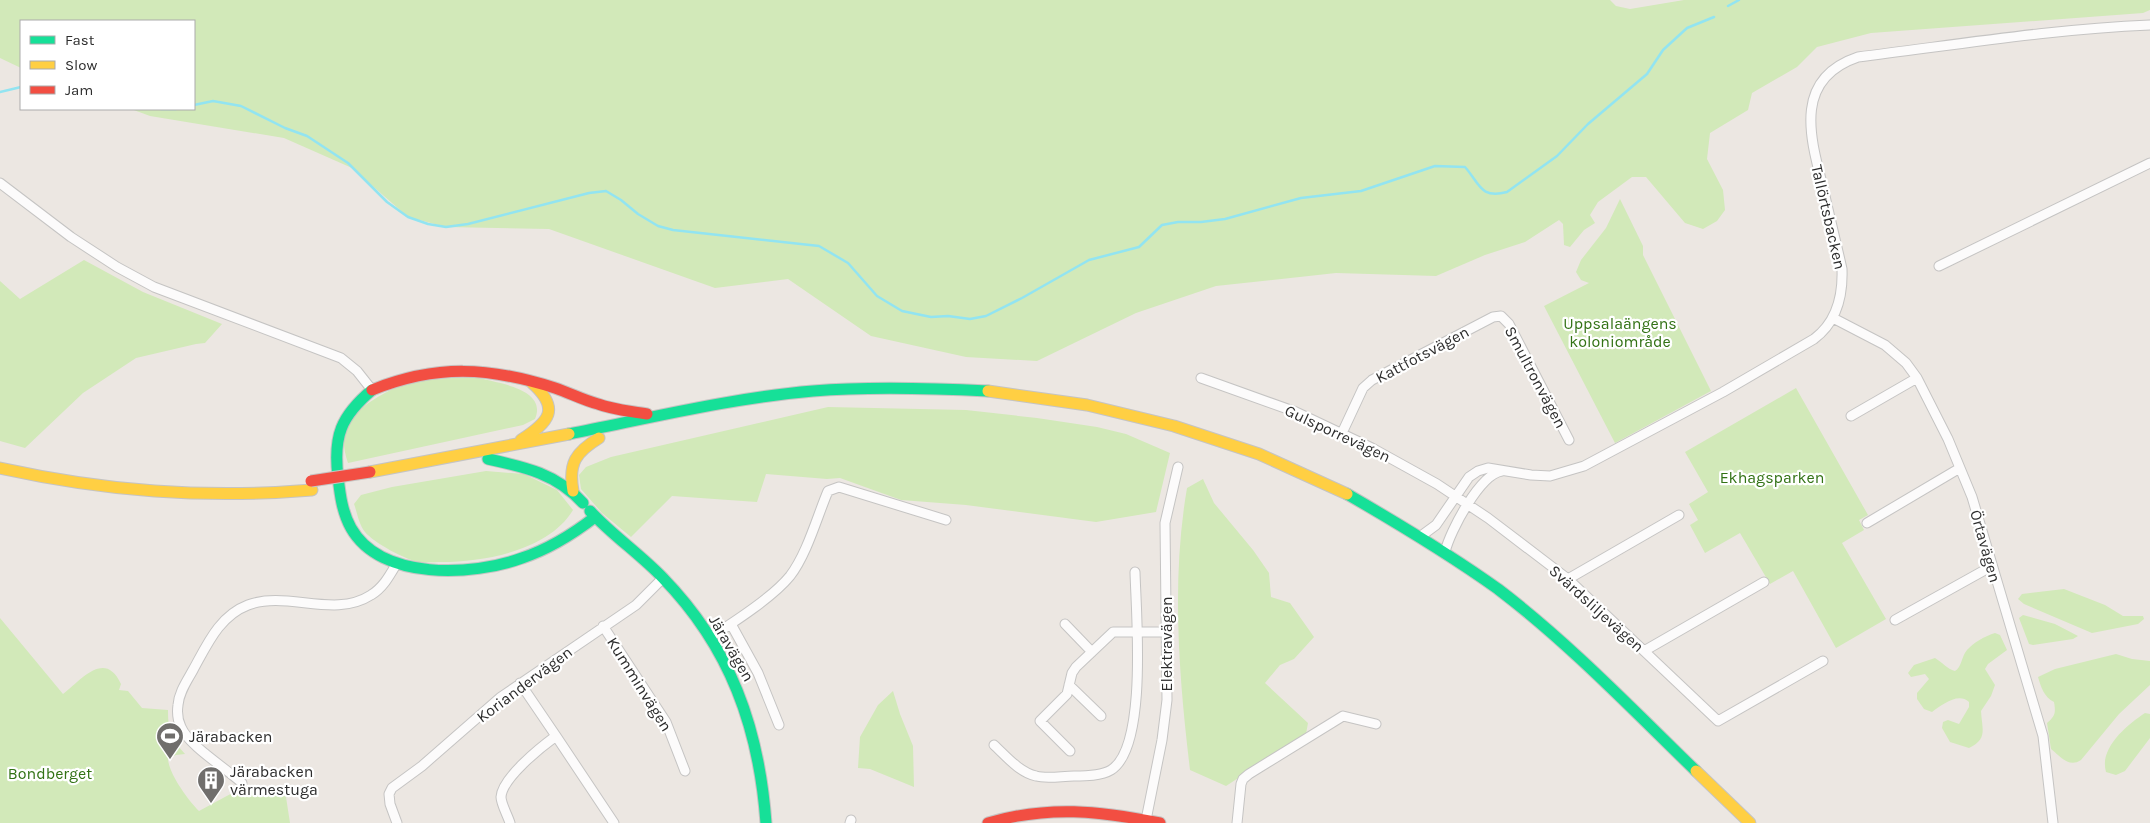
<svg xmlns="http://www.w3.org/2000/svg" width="2150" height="823" font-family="Karla,sans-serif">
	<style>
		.green { fill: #d2e9b9 }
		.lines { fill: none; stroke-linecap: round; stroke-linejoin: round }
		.stream { stroke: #92e4f1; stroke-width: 2.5 }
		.street-casing { stroke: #c5c4c3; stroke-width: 11 }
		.fast-casing { stroke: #c5c4c3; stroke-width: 13 }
		.slow-casing { stroke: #c5c4c3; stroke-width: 13 }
		.jam-casing { stroke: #c5c4c3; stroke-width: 13 }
		.street { stroke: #fcfbfb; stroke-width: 9 }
		.fast { stroke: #16e098; stroke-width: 11 }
		.slow { stroke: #ffcf43; stroke-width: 11 }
		.jam { stroke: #f24e42; stroke-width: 11 }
		.jam-bridge-casing { stroke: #c6c4c3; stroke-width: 13; stroke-linecap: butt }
		.jam-bridge { stroke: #f24e42; stroke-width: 11 }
		.labels { text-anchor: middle; stroke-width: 4.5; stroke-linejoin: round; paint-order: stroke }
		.street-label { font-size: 16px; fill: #2d2d2d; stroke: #fff }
		.park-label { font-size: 16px; fill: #327215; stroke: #fff }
		.poi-label { font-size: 16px; fill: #2d2d2d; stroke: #fff; text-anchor: start }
	</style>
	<rect width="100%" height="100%" fill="#ece7e2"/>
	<path class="green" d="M0,0H1610L1616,6L1630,9L1684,0H2150V10L2143,13L1871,33L1817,47L1797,67L1752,93L1748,110L1710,133L1707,159L1723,190L1725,210L1717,221L1703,229L1685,223L1646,177H1632L1598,202L1590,215L1595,223L1584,230L1570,247L1564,245L1563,224L1559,220L1525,242L1485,255L1436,276L1336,273L1216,286L1136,313L1037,361L966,357L871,336L788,279L715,288L549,229L446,227L408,217L352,168L284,138L150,116L131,109H194V21H21V68L0,58Z
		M1620,199L1643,246V255L1711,391L1615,443L1544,306L1589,283L1581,280L1576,272L1581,260L1606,228Z
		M84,260L143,292L222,324L205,343L196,344L136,358L83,393L25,448L0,441V281L20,299Z
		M475,377C496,383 548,388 535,419L523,425L348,463C345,454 343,445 344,436C349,408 392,386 418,381C436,378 456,378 475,377Z
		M1796,388L1868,515L1859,520L1864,530L1842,543L1886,619L1836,648L1793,571L1770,584L1740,533L1705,553L1690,525L1698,520L1689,504L1708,492L1685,452Z
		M828,407L966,410L1037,418L1097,427L1126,434L1170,453L1156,512L1096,522L966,505L901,500L840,478L827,479L766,474L757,502L672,496L631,537L602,513L581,489L579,475L586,467L611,457Z
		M486,471L524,474L557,490L573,510C549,550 485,562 442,562C435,562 426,563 419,562C406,560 374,543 365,532C359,525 357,512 354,504L361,495L392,487Z
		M1203,479L1214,503L1253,550L1269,573L1271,597L1290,603L1314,637L1294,659L1280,665L1265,683L1308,723L1306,734L1226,786L1190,770C1179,677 1171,581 1187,488Z
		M2064,589L2105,605L2123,616H2143L2144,619L2138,624L2092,633L2024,604L2018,599L2022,594Z
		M2023,615L2055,624L2078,636L2073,639L2033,645L2029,644L2019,618Z
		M0,618L63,694C81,680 105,649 121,684L119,690L128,691L142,708L168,710C168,732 171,738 185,754L176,755L168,759C169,774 188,800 199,811L236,791L270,788L286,797L290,823H0Z
		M1995,633L2000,635L2007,650L1988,664L1985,669L1995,685L1991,696L1981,711C1982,729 1988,739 1969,748L1950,742L1942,728L1943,722L1948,720L1959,724L1969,707V702C1958,692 1942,705 1932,712L1924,709L1917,699V693L1929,679L1925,674L1911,677L1908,673L1914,665L1935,658C1942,662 1947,669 1955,671C1962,667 1961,657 1967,650C1973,643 1985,636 1995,633Z
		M2116,654L2132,659L2150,661V685L2119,714L2081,760C2069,768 2061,757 2051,749L2047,723C2055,716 2056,713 2054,702C2044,697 2041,687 2038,677L2055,669Z
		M893,691L900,714L913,746L914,787L870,769L858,768L860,737L878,705Z
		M2145,713L2150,714V738L2125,771L2116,775L2106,772C2099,748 2127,725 2145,713Z"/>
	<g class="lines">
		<path class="stream" d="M1728,6L1739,0
			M0,92L21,87
			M194,105L213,101L241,106L285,128L307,136L348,163L387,202L408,217L428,224L446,227L468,224L589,193L606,191L621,200L638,214L658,226L673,230L819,246L848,263L877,296L902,311L931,317L948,316L970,319L986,316L1022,298L1089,260L1139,247L1162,225L1178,222H1201L1225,219L1301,198L1361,191L1435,166L1465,167C1480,184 1480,199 1507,192L1557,156L1588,124L1647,74L1663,50L1687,28L1714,17
			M161,109H176"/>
		<g class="street-casing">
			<path id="street" d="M0,183L71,237L117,267L154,287L341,358L357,371L372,390
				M1939,266L2150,163
				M1833,318L1885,345L1906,363L1917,378L1948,439L1972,497L2043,736L2053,823
				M1201,378L1296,412L1372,448L1437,484L1488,518L1568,579L1718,721L1823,661
				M1851,416L1917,378
				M1342,433L1363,388L1372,380L1493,317L1501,316L1509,324L1569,440
				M1867,523L1960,468
				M1421,536L1436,525L1469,477L1478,471L1488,468L1531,475L1550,476L1584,466L1723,392L1814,339C1837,322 1843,296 1842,269C1836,242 1829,215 1823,187C1810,137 1793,79 1858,57C1955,45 2052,29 2150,25
				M1445,552C1450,531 1480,474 1502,471
				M1568,579L1679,515
				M1895,620L1992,566
				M731,624L758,673L779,725
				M1065,624L1092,652
				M603,626L666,722L685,771
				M711,637C734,622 773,597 790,576C807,554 817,517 828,491L839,487L946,520
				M1644,651L1764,582
				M520,683L556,736
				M1069,685L1101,716
				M994,745C1006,756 1019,772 1036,776C1047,779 1062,776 1074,776C1085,776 1101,776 1111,770C1148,747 1136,613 1135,572
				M1070,751L1040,721L1067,694L1072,673L1076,667L1113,632H1166
				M242,783C227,769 188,745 181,727C178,721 177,712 178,705C179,692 187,681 193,670C207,645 219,616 248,605C287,590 334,619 371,595C383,588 390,575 397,563
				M1146,820L1162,740L1167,700L1165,523L1178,467
				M397,823L390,804L389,794L392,788L422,766L501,697L636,605L663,578
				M510,823C508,816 501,804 501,797C502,778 541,747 556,736L614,823
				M850,823L851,820
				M1237,823L1241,784L1243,779L1249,774L1343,716L1376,724"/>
		</g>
		<g class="fast-casing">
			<path id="fast" d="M372,390C341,416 333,436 338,477C340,494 342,512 351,528C381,581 473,576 522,558C549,549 573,534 595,517
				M569,434C650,418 731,398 813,391C871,386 930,388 988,391
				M488,459C525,467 557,474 583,503
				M1347,494C1399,524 1449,554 1498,589C1569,643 1632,709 1696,771
				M590,511C612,535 640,554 663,578C730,647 759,727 766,823"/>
		</g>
		<g class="slow-casing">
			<path id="slow" d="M988,391L1087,405L1174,426L1259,454L1347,494
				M521,440C549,422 561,409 532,383
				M0,468C105,491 204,499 312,490
				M370,472L569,434
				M573,491C568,463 576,452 599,438
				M1696,771L1750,823"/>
		</g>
		<g class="jam-casing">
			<path id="jam" d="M372,390C437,364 489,367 555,388C570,393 583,400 598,404C614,410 631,411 647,414
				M988,823C1049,805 1099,811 1160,823"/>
		</g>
		<use href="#street" class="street"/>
		<use href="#fast" class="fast"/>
		<use href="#slow" class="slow"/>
		<use href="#jam" class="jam"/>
		<g class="jam-bridge-casing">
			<path id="jam-bridge" d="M311,481L370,472"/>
		</g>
		<use href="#jam-bridge" class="jam-bridge"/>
	</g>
	<defs>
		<g id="stadium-pin" transform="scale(1.4375)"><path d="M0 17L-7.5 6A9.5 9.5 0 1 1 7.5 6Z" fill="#706e6c" stroke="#fff"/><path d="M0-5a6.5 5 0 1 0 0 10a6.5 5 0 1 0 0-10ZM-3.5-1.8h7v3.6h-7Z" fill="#fff"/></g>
		<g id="building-pin" transform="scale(1.4375)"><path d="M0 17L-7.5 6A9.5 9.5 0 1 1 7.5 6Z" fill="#706e6c" stroke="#fff"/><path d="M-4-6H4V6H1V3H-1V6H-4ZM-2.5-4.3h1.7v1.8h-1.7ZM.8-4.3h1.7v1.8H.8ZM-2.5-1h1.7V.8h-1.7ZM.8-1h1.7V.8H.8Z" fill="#fff"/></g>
	</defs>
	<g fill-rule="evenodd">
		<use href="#stadium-pin" x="170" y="736"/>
		<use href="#building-pin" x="211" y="780"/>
	</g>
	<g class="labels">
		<g class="street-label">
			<text transform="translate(1829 217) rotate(77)" y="6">Tallörtsbacken</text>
			<text transform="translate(1422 354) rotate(-28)" y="6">Kattfotsvägen</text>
			<text transform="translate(1536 377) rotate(62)" y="6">Smultronvägen</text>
			<text transform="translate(1338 433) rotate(25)" y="6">Gulsporrevägen</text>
			<text transform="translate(1986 546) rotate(74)" y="6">Örtavägen</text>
			<text transform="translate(1597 608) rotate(42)" y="6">Svärdsliljevägen</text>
			<text transform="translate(1166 644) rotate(-90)" y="6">Elektravägen</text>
			<text transform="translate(732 648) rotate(60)" y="6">Järavägen</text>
			<text transform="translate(524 684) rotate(-37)" y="6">Koriandervägen</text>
			<text transform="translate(640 684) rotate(58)" y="6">Kumminvägen</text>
		</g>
		<g class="park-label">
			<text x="1620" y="329">Uppsalaängens<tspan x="1620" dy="18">koloniområde</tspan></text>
			<text x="1772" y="483">Ekhagsparken</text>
			<text x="50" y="779">Bondberget</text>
		</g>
		<g class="poi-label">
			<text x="189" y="742">Järabacken</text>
			<text x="230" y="777">Järabacken<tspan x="230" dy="18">värmestuga</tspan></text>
		</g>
	</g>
	<rect x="20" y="20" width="175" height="90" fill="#ffffff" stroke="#ababab"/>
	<rect x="30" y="36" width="25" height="8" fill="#16e098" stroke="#ababab"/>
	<text x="65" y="45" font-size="15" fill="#2d2d2d">Fast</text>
	<rect x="30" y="61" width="25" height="8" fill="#ffcf43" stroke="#ababab"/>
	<text x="65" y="70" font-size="15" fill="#2d2d2d">Slow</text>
	<rect x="30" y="86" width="25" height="8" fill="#f24e42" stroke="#ababab"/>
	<text x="65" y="95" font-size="15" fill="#2d2d2d">Jam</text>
</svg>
